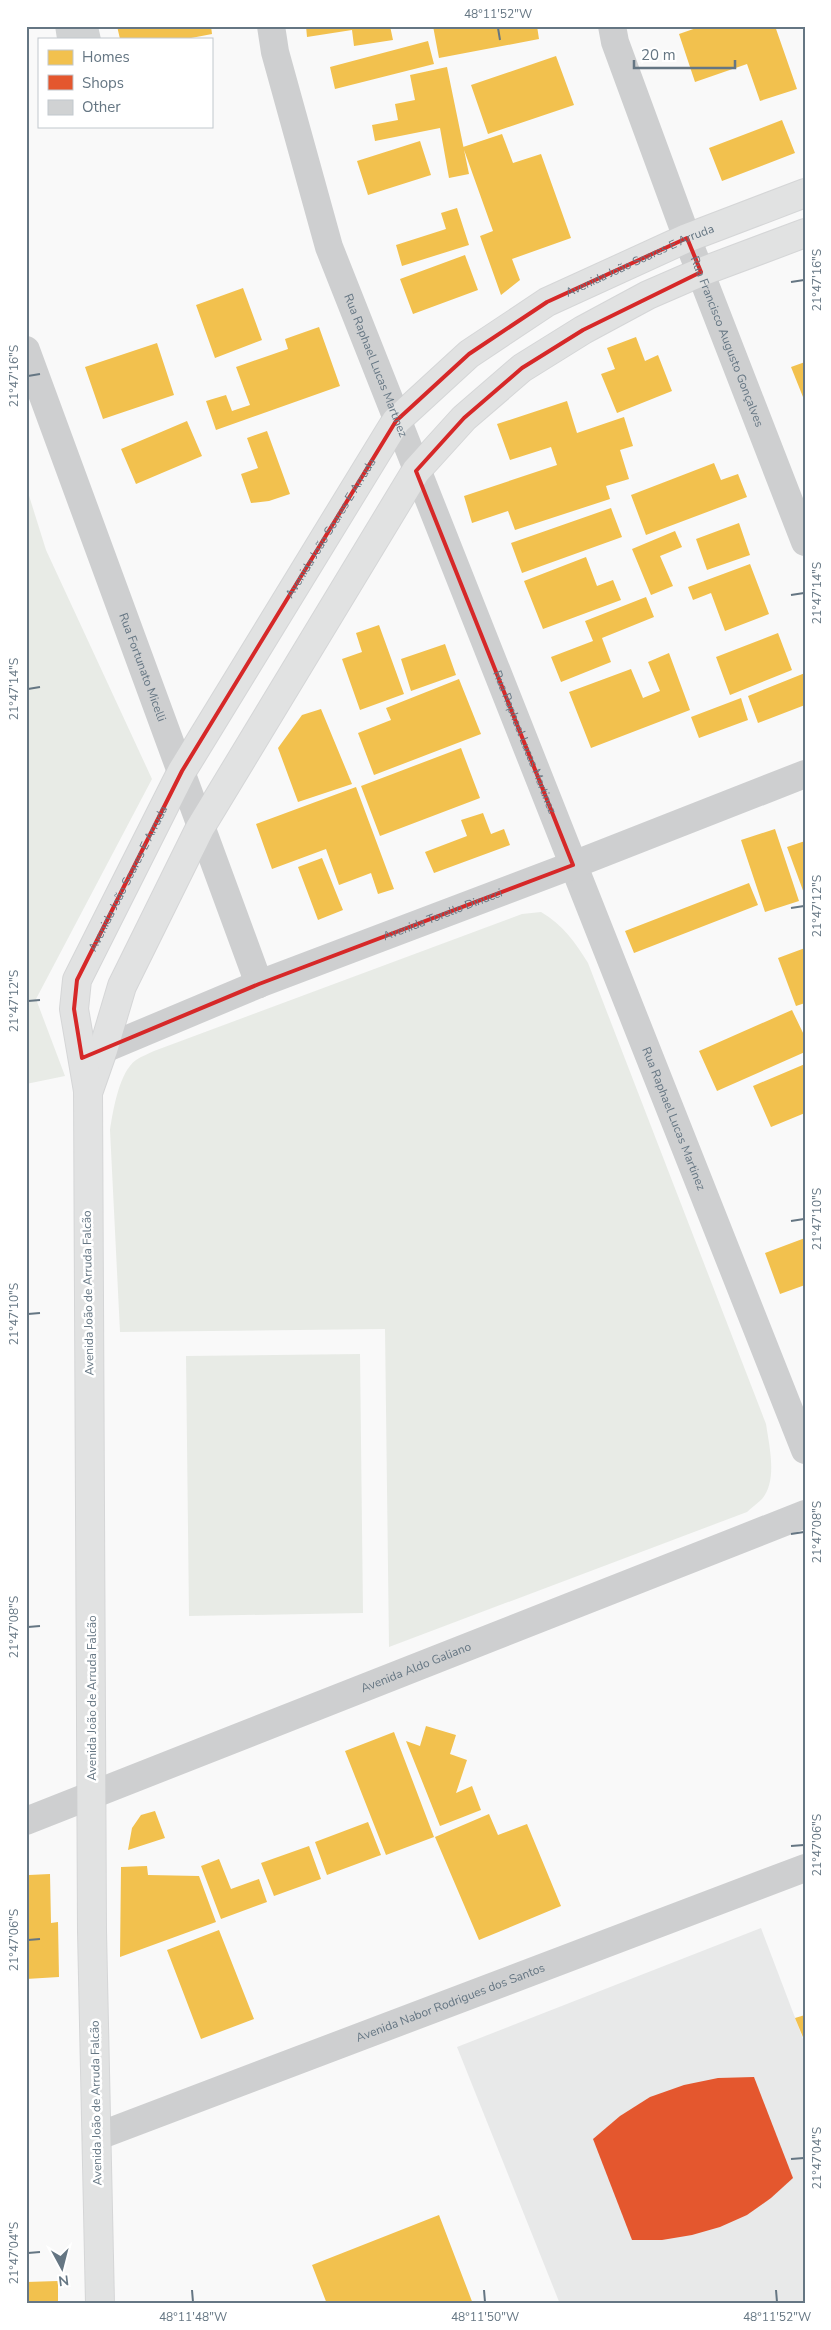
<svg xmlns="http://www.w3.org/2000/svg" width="831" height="2330" font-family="'Nunito Sans',sans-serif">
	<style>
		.built { fill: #e8e9e9 }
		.green { fill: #e8ebe6 }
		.homes { fill: #f2c14e }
		.shops { fill: #e4572e }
		.building { fill: #d0d2d3 }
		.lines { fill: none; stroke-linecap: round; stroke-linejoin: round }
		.secondary-casing { stroke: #d5d6d7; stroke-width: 30 }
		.street { stroke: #cecfd0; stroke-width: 28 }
		.secondary { stroke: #e1e2e2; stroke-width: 28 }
		.marked { fill: none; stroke: #d62828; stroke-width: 4; stroke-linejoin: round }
		.ticks { fill: none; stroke: #657683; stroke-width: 2 }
		.labels { text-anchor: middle; stroke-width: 5; stroke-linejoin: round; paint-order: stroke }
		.street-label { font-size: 12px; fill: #657683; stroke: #fff }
		.neatline { fill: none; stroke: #657683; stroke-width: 2 }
		.ticks-label { font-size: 12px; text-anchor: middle; fill: #657683 }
	</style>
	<rect width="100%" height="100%" fill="#f9f9f9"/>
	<path class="built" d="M761,1928L805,2044V2304H560L457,2047Z"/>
	<path class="green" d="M26,486L46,550L152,779L36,999L65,1076L26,1084Z
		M541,912C563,925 575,942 588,963L766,1424C769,1445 778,1480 762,1499C758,1503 752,1507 747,1512L389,1647L385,1329L120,1332L110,1130C113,1111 119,1072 136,1060C142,1056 148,1054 154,1051L522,914Z
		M360,1354L363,1613L189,1616L186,1356Z"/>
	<path class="homes" d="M117,26H211L212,34L186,39H120Z
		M306,26H390L393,40L354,46L352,30L307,37Z
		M433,26H537L539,39L439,58Z
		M702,26L768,28L775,26L797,89L760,101L747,64L695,82L679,34Z
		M428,41L434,64L335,89L330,67Z
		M556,56L574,105L488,134L471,85Z
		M447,67L469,174L449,178L440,128L375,141L372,125L398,120L395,104L415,100L410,75Z
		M782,120L795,153L722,181L709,148Z
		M502,134L513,163L541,154L571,238L512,259L520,280L501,295L480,236L493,231L463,147Z
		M420,141L431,175L368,195L357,161Z
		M457,208L469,245L402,266L396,245L446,229L441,213Z
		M465,255L478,290L413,314L400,279Z
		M243,288L262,340L215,358L196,305Z
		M319,327L340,386L216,430L206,401L226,395L232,411L250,405L236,367L288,349L285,339Z
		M636,337L645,361L658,355L672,391L617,413L601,374L615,369L607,348Z
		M157,343L174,395L103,419L85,367Z
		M805,362V402L791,367Z
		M567,401L577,433L624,417L633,446L620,450L629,479L606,486L610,499L515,530L508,511L472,523L464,496L557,465L551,447L510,460L497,424Z
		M187,421L202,456L136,484L121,449Z
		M267,431L290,494L269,501L251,503L241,474L258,468L247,438Z
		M714,463L721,480L738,474L747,497L646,535L631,495Z
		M611,508L622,537L522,573L511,543Z
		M739,523L750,555L707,570L696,539Z
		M675,531L682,547L660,556L673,586L651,595L632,549Z
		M586,557L597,586L613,580L621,600L543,629L524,581Z
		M750,564L769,614L725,631L711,593L693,600L688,587Z
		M646,597L654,617L602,638L611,662L561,682L551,657L593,641L585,621Z
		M379,625L404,694L360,710L342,659L362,652L356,633Z
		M778,633L792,670L730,695L716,657Z
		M445,644L456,675L411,691L401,659Z
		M669,653L690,710L591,748L569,692L631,669L643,698L660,691L648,662Z
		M805,673V705L758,723L748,696Z
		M459,679L481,734L374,775L358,733L391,720L386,708Z
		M741,698L748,720L699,738L691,717Z
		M321,709L352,784L298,802L278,748L302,715Z
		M461,748L480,798L380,836L361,786Z
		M356,787L394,889L378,894L371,873L339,885L326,849L272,869L256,824Z
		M483,813L491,834L504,829L510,845L434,873L425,852L467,836L461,820Z
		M775,829L799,901L765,912L741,840Z
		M805,841V896L787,847Z
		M322,858L343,910L318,920L298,867Z
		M749,883L758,905L634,953L625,931Z
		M805,948V1003L796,1006L778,958Z
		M792,1010L805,1037V1052L717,1091L699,1051Z
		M805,1064V1113L771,1127L753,1086Z
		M805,1238V1285L780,1294L765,1253Z
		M426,1726L456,1735L450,1754L467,1760L456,1793L472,1786L481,1810L440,1826L406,1741L420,1746Z
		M394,1732L434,1837L386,1855L345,1751Z
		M155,1811L165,1838L128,1850L132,1828L141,1815Z
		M489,1814L498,1835L527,1824L561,1906L479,1940L435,1837Z
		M368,1822L381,1855L327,1875L315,1842Z
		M309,1846L321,1879L274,1896L261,1863Z
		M219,1859L231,1889L259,1879L267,1902L221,1919L201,1866Z
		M147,1866L148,1875L199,1876L216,1922L120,1957L121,1867Z
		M29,1868V1875L50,1874L51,1923L58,1922L59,1977L26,1979V1869Z
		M219,1930L254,2019L201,2039L167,1950Z
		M805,2015V2042L795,2018Z
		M439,2215L473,2304H327L312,2265Z
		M58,2281V2304H26V2282Z"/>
	<path class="shops" d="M754,2077L793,2178L771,2198L747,2215L720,2227L692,2235L662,2240H632L593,2139L620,2116L650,2097L684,2085L718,2078Z"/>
	<path class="building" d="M55,26H98L101,39H57Z"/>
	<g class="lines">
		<g class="secondary-casing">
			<g id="secondary">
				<path d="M89,1090L103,1050L122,986L200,828L416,471L464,418L522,368L583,330L648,295L701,272L805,233"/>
				<path id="s7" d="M100,2304L92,1931L88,1091L74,1009L77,980L182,771L396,421L469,354L547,302L687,238L805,193"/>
			</g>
		</g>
		<g class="street">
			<path id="s1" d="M271,26L275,52L329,247L805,1450"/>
			<path id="s2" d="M612,26L615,42L687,238L805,542"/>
			<path id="s3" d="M26,350L259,984"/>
			<path id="s4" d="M85,1057L259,984L573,865L805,774"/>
			<path id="s5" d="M26,1821L805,1514"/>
			<path id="s6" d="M96,2137L805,1868"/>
		</g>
		<use href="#secondary" class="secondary"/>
	</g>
	<path class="marked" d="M687,238L701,272L583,330L522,368L464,418L416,471L573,865L259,984L82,1058L74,1009L77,980L182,771L396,421L469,354L547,302Z"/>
	<path class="ticks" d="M498,28L500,40M791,282L804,280M28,376L40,374M791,595L804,593M28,689L40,687M791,908L804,906M28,1001L40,1000M791,1221L804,1219M28,1314L40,1313M791,1534L804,1532M28,1627L40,1626M791,1846L804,1845M28,1940L40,1939M791,2159L804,2158M28,2253L40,2252M192,2290L193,2302M484,2290L485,2302M776,2290L777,2302"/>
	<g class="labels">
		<g class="street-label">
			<text dy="4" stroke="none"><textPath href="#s7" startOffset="2264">Avenida João Soares E Arruda</textPath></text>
			<text dy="4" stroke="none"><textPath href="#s2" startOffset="336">Rua Francisco Augusto Gonçalves</textPath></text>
			<text dy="4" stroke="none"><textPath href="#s1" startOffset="356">Rua Raphael Lucas Martinez</textPath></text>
			<text dy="4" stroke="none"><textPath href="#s7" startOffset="1844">Avenida João Soares E Arruda</textPath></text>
			<text dy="4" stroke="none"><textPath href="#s3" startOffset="338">Rua Fortunato Micelli</textPath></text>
			<text dy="4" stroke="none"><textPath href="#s1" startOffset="761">Rua Raphael Lucas Martinez</textPath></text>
			<text dy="4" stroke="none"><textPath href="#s7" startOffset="1439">Avenida João Soares E Arruda</textPath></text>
			<text dy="4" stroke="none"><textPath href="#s4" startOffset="385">Avenida Torello Dinucci</textPath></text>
			<text dy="4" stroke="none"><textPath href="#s1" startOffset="1166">Rua Raphael Lucas Martinez</textPath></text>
			<text transform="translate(88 1293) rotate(-91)" y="4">Avenida João de Arruda Falcão</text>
			<text dy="4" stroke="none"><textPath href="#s5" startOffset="419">Avenida Aldo Galiano</textPath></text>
			<text transform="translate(92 1698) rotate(-90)" y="4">Avenida João de Arruda Falcão</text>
			<text dy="4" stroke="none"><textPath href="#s6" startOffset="379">Avenida Nabor Rodrigues dos Santos</textPath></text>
			<text transform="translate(96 2103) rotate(-91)" y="4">Avenida João de Arruda Falcão</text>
		</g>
	</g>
	<rect width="831" height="2330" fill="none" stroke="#ffffff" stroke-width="55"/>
	<rect x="38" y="38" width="175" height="90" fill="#ffffff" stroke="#c1c8cd"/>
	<rect x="48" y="50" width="25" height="15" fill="#f2c14e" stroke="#c1c8cd"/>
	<text x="82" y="62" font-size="15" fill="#657683">Homes</text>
	<rect x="48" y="75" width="25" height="15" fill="#e4572e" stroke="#c1c8cd"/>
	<text x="82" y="88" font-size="15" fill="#657683">Shops</text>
	<rect x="48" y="100" width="25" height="15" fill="#d0d2d3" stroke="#c1c8cd"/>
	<text x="82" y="112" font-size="15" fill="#657683">Other</text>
	<g transform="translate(62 2268) rotate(173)" stroke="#ffffff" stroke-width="4" paint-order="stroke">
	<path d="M0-4L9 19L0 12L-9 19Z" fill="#657683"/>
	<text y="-8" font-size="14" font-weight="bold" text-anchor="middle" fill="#657683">N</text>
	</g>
	<path d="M634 60v8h101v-8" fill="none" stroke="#657683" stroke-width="2.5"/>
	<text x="641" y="60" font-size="15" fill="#657683" stroke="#ffffff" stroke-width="4" paint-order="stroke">20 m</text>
	<rect x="28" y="28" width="776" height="2274" class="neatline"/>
	<g class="ticks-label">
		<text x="498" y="18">48°11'52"W</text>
		<text transform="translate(817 280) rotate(-90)" y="4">21°47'16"S</text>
		<text transform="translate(14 376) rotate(-90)" y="4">21°47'16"S</text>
		<text transform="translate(817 593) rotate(-90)" y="4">21°47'14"S</text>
		<text transform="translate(14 689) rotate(-90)" y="4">21°47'14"S</text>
		<text transform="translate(817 906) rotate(-90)" y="4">21°47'12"S</text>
		<text transform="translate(14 1001) rotate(-90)" y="4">21°47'12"S</text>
		<text transform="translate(817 1219) rotate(-90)" y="4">21°47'10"S</text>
		<text transform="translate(14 1314) rotate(-90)" y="4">21°47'10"S</text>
		<text transform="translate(817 1532) rotate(-90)" y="4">21°47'08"S</text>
		<text transform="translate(14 1627) rotate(-90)" y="4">21°47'08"S</text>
		<text transform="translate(817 1845) rotate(-90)" y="4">21°47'06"S</text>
		<text transform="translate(14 1940) rotate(-90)" y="4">21°47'06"S</text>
		<text transform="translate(817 2158) rotate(-90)" y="4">21°47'04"S</text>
		<text transform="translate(14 2253) rotate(-90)" y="4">21°47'04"S</text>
		<text x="193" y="2321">48°11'48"W</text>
		<text x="485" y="2321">48°11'50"W</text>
		<text x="777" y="2321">48°11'52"W</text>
	</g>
</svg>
